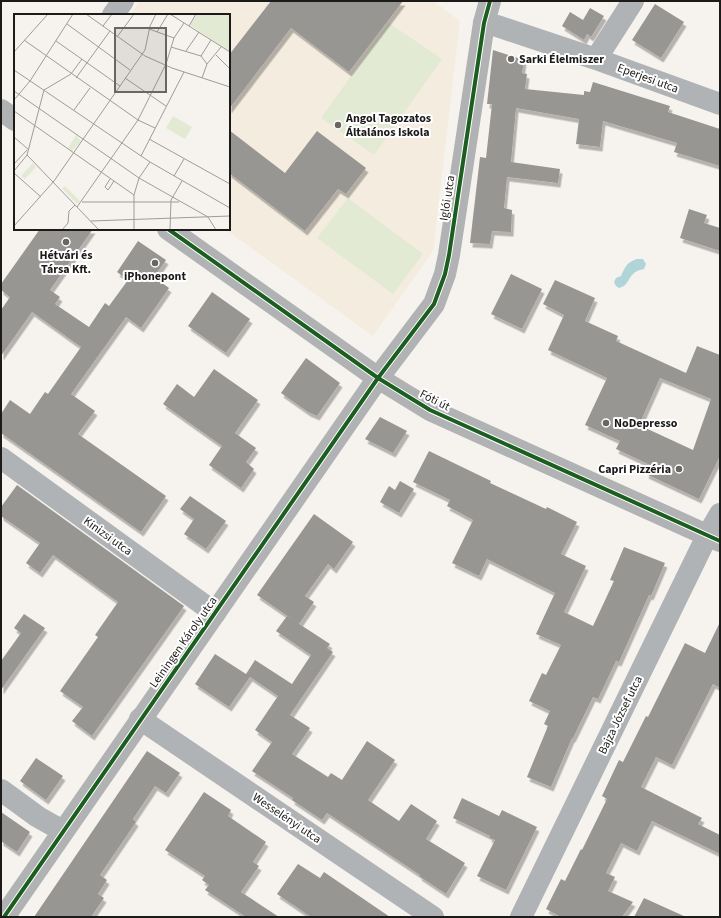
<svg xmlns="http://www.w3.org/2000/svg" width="721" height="918" font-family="'Source Sans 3',sans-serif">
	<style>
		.education { fill: #f4ecdf }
		.green { fill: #e3ead4 }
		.water { fill: #afd5d9 }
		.building { fill: #989693; fill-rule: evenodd; filter: url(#shadow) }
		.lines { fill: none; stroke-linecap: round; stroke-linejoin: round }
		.street { stroke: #b0b3b6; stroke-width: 22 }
		.secondary { stroke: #b0b2b4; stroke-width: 22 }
		.cycleway-casing { stroke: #fff; stroke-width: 6 }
		.cycleway { stroke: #1b5e20; stroke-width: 4 }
		.poi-dot { fill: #696664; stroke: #fff; stroke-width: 1.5 }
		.labels { text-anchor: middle; stroke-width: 4; stroke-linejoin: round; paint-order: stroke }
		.poi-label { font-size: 12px; font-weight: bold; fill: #1d1b19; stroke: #fff; text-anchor: start }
		.street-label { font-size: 12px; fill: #1d1b19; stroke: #fff }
		.inset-road { fill: none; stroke: #9f9c99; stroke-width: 1 }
		.view { fill: #696664; fill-opacity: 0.15; stroke: #696664; stroke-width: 2 }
		.inset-edge { fill: none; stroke: #1d1b19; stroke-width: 2 }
	</style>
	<defs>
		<filter id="shadow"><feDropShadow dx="2.5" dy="4.5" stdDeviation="0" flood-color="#0004"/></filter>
	</defs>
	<rect width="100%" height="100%" fill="#f6f2ee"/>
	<path class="education" d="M140,1H433L460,21L433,251L373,336L225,229H229V15H130Z"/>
	<path class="green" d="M389,23L442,59L374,155L321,118Z
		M348,198L423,254L393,294L317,238Z"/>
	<path class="water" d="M637,259H643L646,264L644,269C626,272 632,285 619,288L616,286L614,282L616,278L621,276C625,267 627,262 637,259Z"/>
	<path class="building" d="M271,1H403L349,72L291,28L229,109V55Z
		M655,4L684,22L661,58L632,40Z
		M590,8L604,16L591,37L587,34L584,40L562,26L570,12L583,20Z
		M493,50L524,60L522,73L527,74L525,89L584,95V91L590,92L593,82L670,106L668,112L720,129V166L674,152L677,143L603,121L600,147L576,144L579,119L516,108L511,162L560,169L558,183L507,177L504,208L512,210L511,232L492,231L490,244L470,243L480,157L486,158L492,104H487Z
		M229,130L285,173L317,131L366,168L346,194L338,189L305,231L229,173Z
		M689,209L707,215L704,223L720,228V251L680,238Z
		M40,229H93L50,290L60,297L55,304L89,327L105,303L109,306L128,280L117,272L138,241L166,260L154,277L169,288L141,328L126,317L71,394L95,411L78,434L166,496L141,532L1,433V414L10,400L30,414L45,392L48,394L81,347L32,312L1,356V310L10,297L1,290V284Z
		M511,274L542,289L522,329L491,314Z
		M555,280L595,298L585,321L618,336L616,341L686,373L697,346L720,355V378L719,381H720V456L699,499L646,474L650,465L616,449L620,441L585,425L607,378L548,350L564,315L543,304ZM660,378L711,399L693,450L639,425Z
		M212,292L250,319L226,353L188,326Z
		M306,358L340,383L317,416L308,412L281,393Z
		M214,369L258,400L235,433L256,448L246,462L254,469L241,488L209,465L222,446L163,404L177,384L194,397Z
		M380,417L407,431L393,453L365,439Z
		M429,451L491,481L490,483L546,509L547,507L577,522L561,554L586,566L564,612L593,626L614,581L610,580L624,547L665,563L651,596L649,595L619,662L616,661L598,699L593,697L573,738H572L551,787L527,777L548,726L544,724L550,711L529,701L542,673L546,675L561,645L536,634L555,593L487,559L479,576L452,563L473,520L447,506L450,500L413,482Z
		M400,481L414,489L399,513L380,502L389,486L395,490Z
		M17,485L184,606L92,736L72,721L83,707L60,691L98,637L95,635L118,602L53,555L40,573L26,563L40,543L1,516V507Z
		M190,496L226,521L206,549L184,534L194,519L180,509Z
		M314,514L353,542L334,569L328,564L305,596L314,602L299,624L257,595Z
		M24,614L45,628L1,690V661L21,633L14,628Z
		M287,616L330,644L327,648L333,652L290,715L310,728L292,754L328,777L331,773L342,780L367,741L395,760L368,800L399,821L411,804L437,821L426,839L465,863L446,894L419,876L420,875L327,813L322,820L292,800L293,798L252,771L272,742L255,730L278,696L250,677L229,707L195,684L215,654L246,674L255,660L292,684L311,655L276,631Z
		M720,622V688L713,684L672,765L656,757L641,787L702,818L698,824L720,835V854L652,821L637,851L621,843L606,873L615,877L608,891L633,902L622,917H561L546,909L561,879L565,881L581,849L582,850L607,799L602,796L619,760L623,762L646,716L648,717L685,643L705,653Z
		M147,751L180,773L166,793L155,786L133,819L136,822L100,875L107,880L98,894L104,898L91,917H34Z
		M36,758L63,776L46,800L20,781Z
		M204,792L231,810L228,816L266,842L253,862L259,866L241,892L279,917H246L205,890L209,885L202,880L205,876L165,850Z
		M462,798L499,816L502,810L537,827L506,890L477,876L495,840L489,838L490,836L453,818Z
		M1,812L30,832L17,852L1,841Z
		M298,864L320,878L324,872L390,917H311L277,894Z
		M644,898L686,917H634Z"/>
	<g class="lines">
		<path class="street" d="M113,15L123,1
			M484,23L497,26L596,59L720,104
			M596,59L633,1
			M1,458L215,613
			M140,719L433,917
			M1,790L38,817L63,831
			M521,917L707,536L720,514"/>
		<path class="secondary" d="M1,110L15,120
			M168,229L378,378L430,410L720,541
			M4,917L378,378L434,304L445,274L449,255L484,23L490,1"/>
		<g class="cycleway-casing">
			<path id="cycleway" d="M168,229L378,378L430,410L720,541
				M4,917L378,378L434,304L445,274L449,255L484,23L490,1"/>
		</g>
		<use href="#cycleway" class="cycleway"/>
	</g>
	<g class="poi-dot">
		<circle cx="511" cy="59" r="4"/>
		<circle cx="338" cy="125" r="4"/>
		<circle cx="66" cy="242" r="4"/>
		<circle cx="155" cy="263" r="4"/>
		<circle cx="606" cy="423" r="4"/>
		<circle cx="679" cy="469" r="4"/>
	</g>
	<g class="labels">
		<g class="poi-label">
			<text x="519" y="63">Sarki Élelmiszer</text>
			<text x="346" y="122">Angol Tagozatos<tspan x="346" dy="14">Általános Iskola</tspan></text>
			<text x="66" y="259" text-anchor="middle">Hétvári és<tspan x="66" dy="14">Társa Kft.</tspan></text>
			<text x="155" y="280" text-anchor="middle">iPhonepont</text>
			<text x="614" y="427">NoDepresso</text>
			<text x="671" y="473" text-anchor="end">Capri Pizzéria</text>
		</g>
		<g class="street-label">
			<text transform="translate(648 78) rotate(20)" y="4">Eperjesi utca</text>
			<text transform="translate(447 198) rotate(-81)" y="4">Iglói utca</text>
			<text transform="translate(435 400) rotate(27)" y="4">Fóti út</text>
			<text transform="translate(108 536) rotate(36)" y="4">Kinizsi utca</text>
			<text transform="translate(183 642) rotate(-55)" y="4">Leiningen Károly utca</text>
			<text transform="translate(620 715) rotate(-64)" y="4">Bajza József utca</text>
			<text transform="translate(287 818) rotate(34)" y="4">Wesselényi utca</text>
		</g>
	</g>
	<g transform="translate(14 14)">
		<rect width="216" height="216" fill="#f6f2ee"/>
		<path d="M183,0H216V38L176,11ZM159,102L178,113L171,125L152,114ZM62,121L67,127L58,137L54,134ZM19,149L22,153L11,165L7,162ZM51,172L66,187L63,190L48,174Z" fill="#e3ead4"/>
		<path class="inset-road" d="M72,0L131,42L158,54L216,73M156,0L216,38M53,10L116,56M89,12L98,0M175,12L182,0M135,15L160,24M143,18L154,0M103,23L120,0M10,26L124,106L141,114M197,26L187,42L193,50L207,33M42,27L106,72M157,33L187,42M172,37L185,18M0,38L34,0M202,41L216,55M0,56L136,148L216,194M62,64L96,17M111,64L152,92M188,64L193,50M30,76L57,60L68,45M0,77L125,164L194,203L202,216M0,86L16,67L59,0M60,96L76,74M0,97L120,181M0,123L15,136M135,125L216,170M13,141L85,216M127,142L170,58M0,150L13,136M0,157L13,141L30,76M0,159L27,183M160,162L170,145M96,165L91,173L94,176L100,167M68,188H165M63,193L124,106L152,50L160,24L170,9M77,207L216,202M0,212L40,167L131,36L136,12L142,0M48,216L54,209L55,197L61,191M120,216V181L125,164L136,148M156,216L157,186L168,167"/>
		<path class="view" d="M101,14H152V78H101Z"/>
		<rect width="216" height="216" class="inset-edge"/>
	</g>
	<rect width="721" height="918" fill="none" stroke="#1d1b19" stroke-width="4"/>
</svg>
